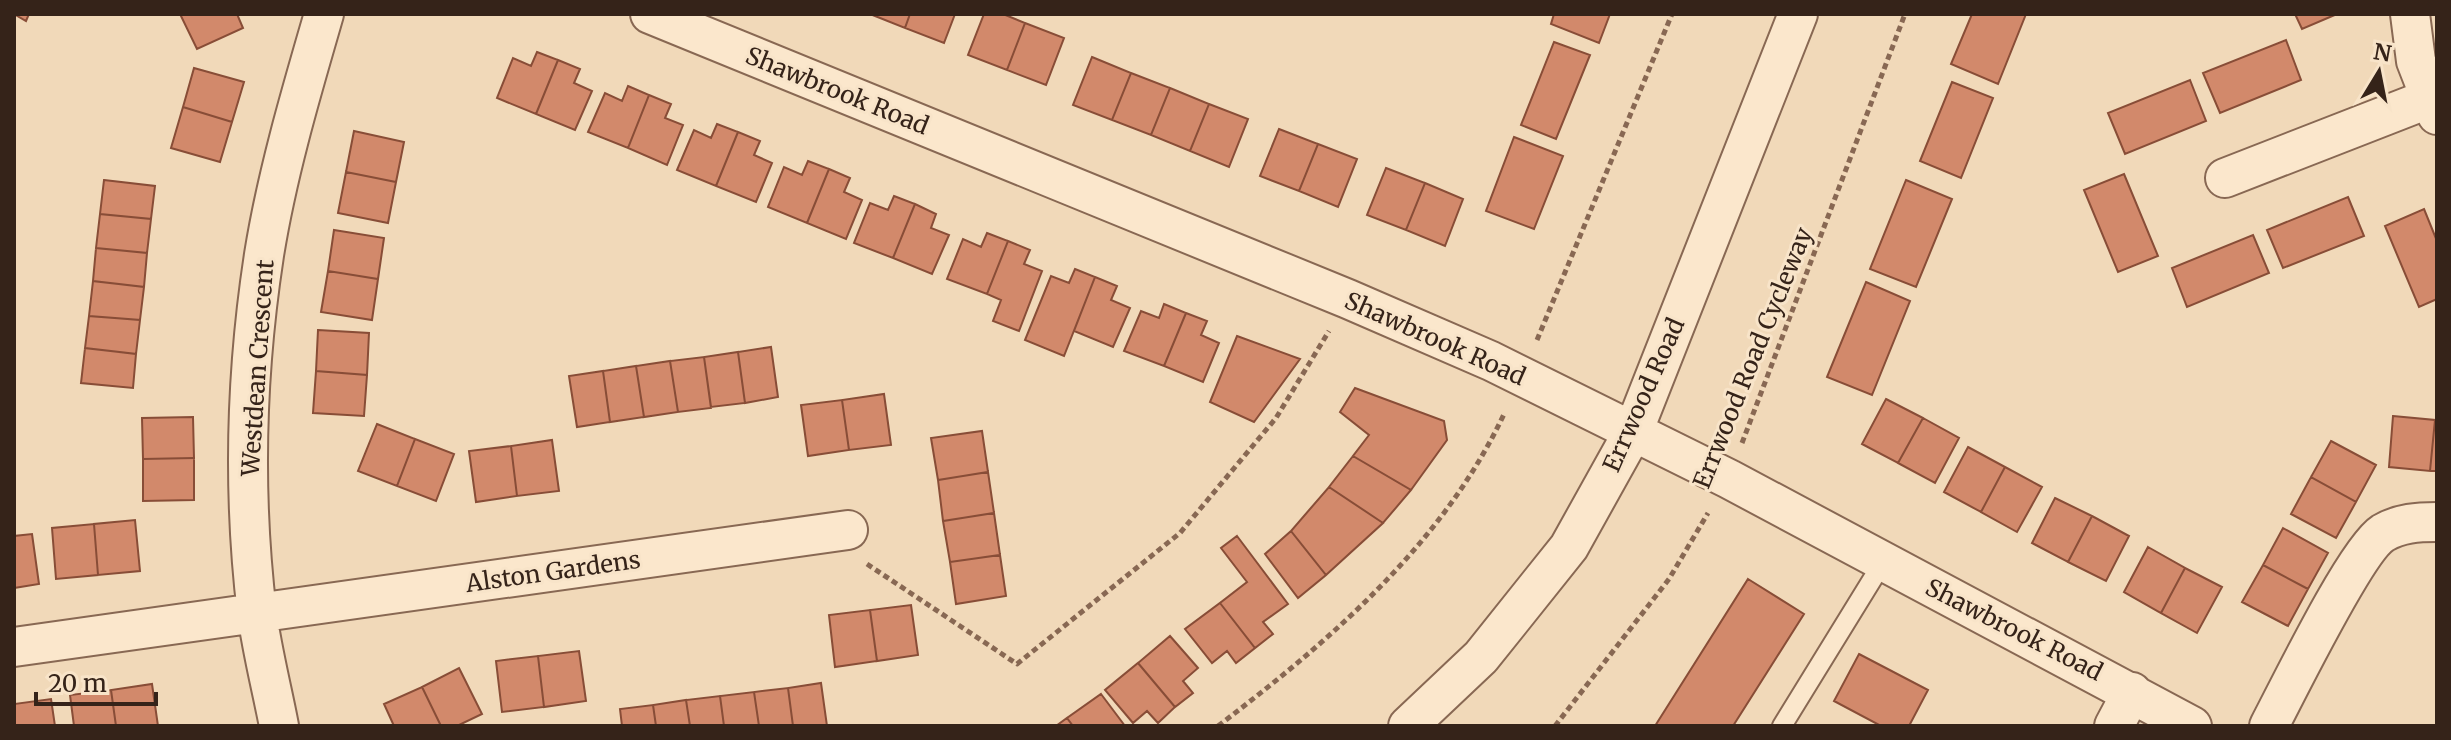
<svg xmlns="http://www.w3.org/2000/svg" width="2451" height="740" font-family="Merriweather,serif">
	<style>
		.building { fill: #d2896b; stroke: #884d37; stroke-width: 2 }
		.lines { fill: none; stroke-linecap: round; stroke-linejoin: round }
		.service-casing { stroke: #886853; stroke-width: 22 }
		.minor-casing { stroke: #886853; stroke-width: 42 }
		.path { stroke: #886853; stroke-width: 5; stroke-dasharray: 6 4; stroke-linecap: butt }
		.service { stroke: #fbe7cc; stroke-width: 18 }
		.minor { stroke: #fbe7cc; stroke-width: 38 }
		.labels { text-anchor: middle; stroke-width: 6; stroke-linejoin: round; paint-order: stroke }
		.street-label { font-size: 24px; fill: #352319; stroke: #f8e4c9 }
	</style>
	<rect width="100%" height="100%" fill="#f1d9b9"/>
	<path class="building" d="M14,14H29L26,21Z
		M180,14H237L243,28L197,49Z
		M870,14H910L905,28Z
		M910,14H955L944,43L905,28Z
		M984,14H1003L1025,23L1007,70L968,55Z
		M1554,14H1610L1599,43L1551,24Z
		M1972,14H2026L1998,84L1951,64Z
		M2295,14H2337L2302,29Z
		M1025,23L1064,38L1046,85L1007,70Z
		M2286,40L2301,80L2220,113L2203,73Z
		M1554,42L1590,55L1556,139L1521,125Z
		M537,52L558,60L536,114L497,98L513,58L531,66Z
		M1092,57L1131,73L1112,120L1073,105Z
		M558,60L580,69L574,83L592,91L575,130L536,114Z
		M194,68L244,82L232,122L183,107Z
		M1131,73L1170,88L1151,135L1112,120Z
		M2190,80L2206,121L2125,154L2108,113Z
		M1952,82L1993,98L1961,178L1920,161Z
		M628,86L649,95L628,148L588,132L605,93L622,101Z
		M1170,88L1209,104L1190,151L1151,135Z
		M649,95L671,104L665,118L683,125L667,165L628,148Z
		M1209,104L1248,119L1229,167L1190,151Z
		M183,107L232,122L220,162L171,148Z
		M717,124L738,132L716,186L677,170L694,130L711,138Z
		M1279,129L1318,144L1299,191L1260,176Z
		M354,131L404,142L396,182L346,172Z
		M738,132L760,141L754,155L772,163L756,202L716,186Z
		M1514,137L1563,156L1534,229L1486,211Z
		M1318,144L1357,159L1338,207L1299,191Z
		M808,161L829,169L807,223L768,207L784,167L802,175Z
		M1386,168L1425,183L1406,230L1367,215Z
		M829,169L850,178L844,192L862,200L846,239L807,223Z
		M346,172L396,182L388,223L338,213Z
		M2124,174L2158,256L2118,272L2084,190Z
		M104,180L155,186L151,219L100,214Z
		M1906,180L1952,199L1916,287L1870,269Z
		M1425,183L1463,199L1445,246L1406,230Z
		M894,196L915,204L893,258L854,243L870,203L888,210Z
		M2348,197L2364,236L2283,268L2267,230Z
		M915,204L936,214L931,228L949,235L932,274L893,258Z
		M2424,209L2437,241V299L2419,307L2385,226Z
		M100,214L151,219L147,253L96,248Z
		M334,230L384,238L378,279L328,271Z
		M987,233L1008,241L987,294L947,279L963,239L981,247Z
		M2253,235L2269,273L2187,307L2172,268Z
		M1008,241L1030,250L1024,264L1042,271L1019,331L993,321L1001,300L987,294Z
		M96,248L147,253L144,287L93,281Z
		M1075,269L1095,277L1064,356L1025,340L1051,276L1069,283Z
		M328,271L378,279L372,320L321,312Z
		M1095,277L1117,286L1111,300L1130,308L1113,347L1074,331Z
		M93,281L144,287L140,320L89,316Z
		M1866,282L1910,301L1872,395L1827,377Z
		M1164,304L1186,313L1164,366L1124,351L1141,311L1159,318Z
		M1186,313L1207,321L1201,335L1219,343L1203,382L1164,366Z
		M89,316L140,320L136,354L85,348Z
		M318,330L369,333L367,375L316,371Z
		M1237,336L1300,359L1254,422L1210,402Z
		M771,347L778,397L745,403L738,352Z
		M85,348L136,354L133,388L81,383Z
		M738,352L745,403L711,407L704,357Z
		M704,357L711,408L678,412L670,361Z
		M670,361L678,412L644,417L636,366Z
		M636,366L644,417L610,422L603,371Z
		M316,371L367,375L364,416L313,413Z
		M603,371L610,422L577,427L569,376Z
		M1355,388L1444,421L1447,440L1411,490L1353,456L1369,435L1340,412Z
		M884,394L891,445L849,450L842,400Z
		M1886,399L1923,418L1898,463L1862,444Z
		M842,400L849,450L808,456L801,405Z
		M2393,416L2435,420L2430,471L2389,467Z
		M193,417L194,458L143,459L142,418Z
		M1923,418L1959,438L1935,483L1898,463Z
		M2435,420H2437V471H2430Z
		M377,424L415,439L397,486L358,471Z
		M982,431L988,472L938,480L931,438Z
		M415,439L454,454L436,501L397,486Z
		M552,440L559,491L517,496L511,446Z
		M2331,441L2376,465L2356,502L2311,477Z
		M511,446L517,496L476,502L469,451Z
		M1968,447L2005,467L1981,512L1944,492Z
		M1353,456L1411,490L1383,523L1329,487Z
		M194,458V500L143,501V459Z
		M2005,467L2042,487L2017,532L1981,512Z
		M988,472L994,513L943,521L938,480Z
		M2311,477L2356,502L2336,538L2291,514Z
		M1329,487L1383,523L1326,575L1291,531Z
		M2055,498L2092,516L2068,562L2032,543Z
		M994,513L1000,555L950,562L943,521Z
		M2092,516L2129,536L2106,581L2068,562Z
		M135,520L140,571L98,575L94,524Z
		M94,524L98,575L56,579L52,528Z
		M2283,528L2328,553L2308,589L2263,565Z
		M1291,531L1326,575L1298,598L1265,554Z
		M32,534L39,584L14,588V536Z
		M1237,536L1288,604L1263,622L1273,634L1255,648L1220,603L1247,582L1221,548Z
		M2148,547L2185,568L2161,613L2124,592Z
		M1000,555L1006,596L956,604L950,562Z
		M2263,565L2308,589L2288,626L2242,602Z
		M2185,568L2222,587L2197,633L2161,613Z
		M1748,579L1804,614L1733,726H1655Z
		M1220,603L1255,648L1236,663L1227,651L1212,663L1185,629Z
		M911,605L918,655L877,661L870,610Z
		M870,610L877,661L835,667L829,615Z
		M1170,636L1198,668L1183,681L1193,693L1175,707L1138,663Z
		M579,651L586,701L544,707L538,656Z
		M1859,654L1928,690L1909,726H1881L1834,701Z
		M538,656L544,707L502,712L496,661Z
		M1138,663L1175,707L1158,723L1147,711L1133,723L1105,690Z
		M459,668L482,714L457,726H441L422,687Z
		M821,683L827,726H793L788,688Z
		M152,684L158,726H116L111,690Z
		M422,687L441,726H394L384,704Z
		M788,688L793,726H759L754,692Z
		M111,690L116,726H74L70,695Z
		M754,692L759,726H724L720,696Z
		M1101,694L1125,726H1073L1067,718Z
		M720,696L724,726H690L686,700Z
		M51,699L55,726H14V704Z
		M686,700L690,726H656L653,705Z
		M653,705L656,726H622L620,709Z
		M1067,718L1073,726H1056Z"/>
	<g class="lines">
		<g class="service-casing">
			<path id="service" d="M1782,726L1883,562"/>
		</g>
		<g class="minor-casing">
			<path id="minor" d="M650,14L1348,299L1491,361L1729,479L2192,726
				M2410,14L2416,61L2437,115
				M2225,178L2428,99
				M14,647L848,530
				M279,726C272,689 262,651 257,613C243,496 246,372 264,255C277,174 301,93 324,14
				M1408,726L1481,657L1569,547L1633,432L1798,14
				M2114,726L2132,692
				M2269,726C2288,690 2356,550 2383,533C2400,523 2418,522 2437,522"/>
		</g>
		<path class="path" d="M1537,340L1672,14
			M1742,443L1905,14
			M867,564L1017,664L1180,533L1276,418L1329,331
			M1218,726C1331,640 1444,543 1505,412
			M1555,726L1669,579L1708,513"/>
		<use href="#service" class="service"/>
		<use href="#minor" class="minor"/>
	</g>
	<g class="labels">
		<g class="street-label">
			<text transform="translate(837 91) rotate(22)" y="8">Shawbrook Road</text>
			<text transform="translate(1435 339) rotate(24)" y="8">Shawbrook Road</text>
			<text transform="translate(1753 358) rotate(-68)" y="8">Errwood Road Cycleway</text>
			<text transform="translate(258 368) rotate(-86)" y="8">Westdean Crescent</text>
			<text transform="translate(1644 395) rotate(-66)" y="8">Errwood Road</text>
			<text transform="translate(553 572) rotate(-8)" y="8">Alston Gardens</text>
			<text transform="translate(2014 630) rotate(27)" y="8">Shawbrook Road</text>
		</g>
	</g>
	<rect width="2451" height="740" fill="none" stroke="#352319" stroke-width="32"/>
	<g transform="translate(2379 72) rotate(10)" stroke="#f8e4c9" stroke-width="6" paint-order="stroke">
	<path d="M0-6L14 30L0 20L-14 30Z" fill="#352319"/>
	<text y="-12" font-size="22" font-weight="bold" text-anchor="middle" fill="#352319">N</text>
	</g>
	<path d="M36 692v12h120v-12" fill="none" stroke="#352319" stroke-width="4"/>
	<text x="48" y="692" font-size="24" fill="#352319" stroke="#f8e4c9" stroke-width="6" paint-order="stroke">20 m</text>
</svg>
